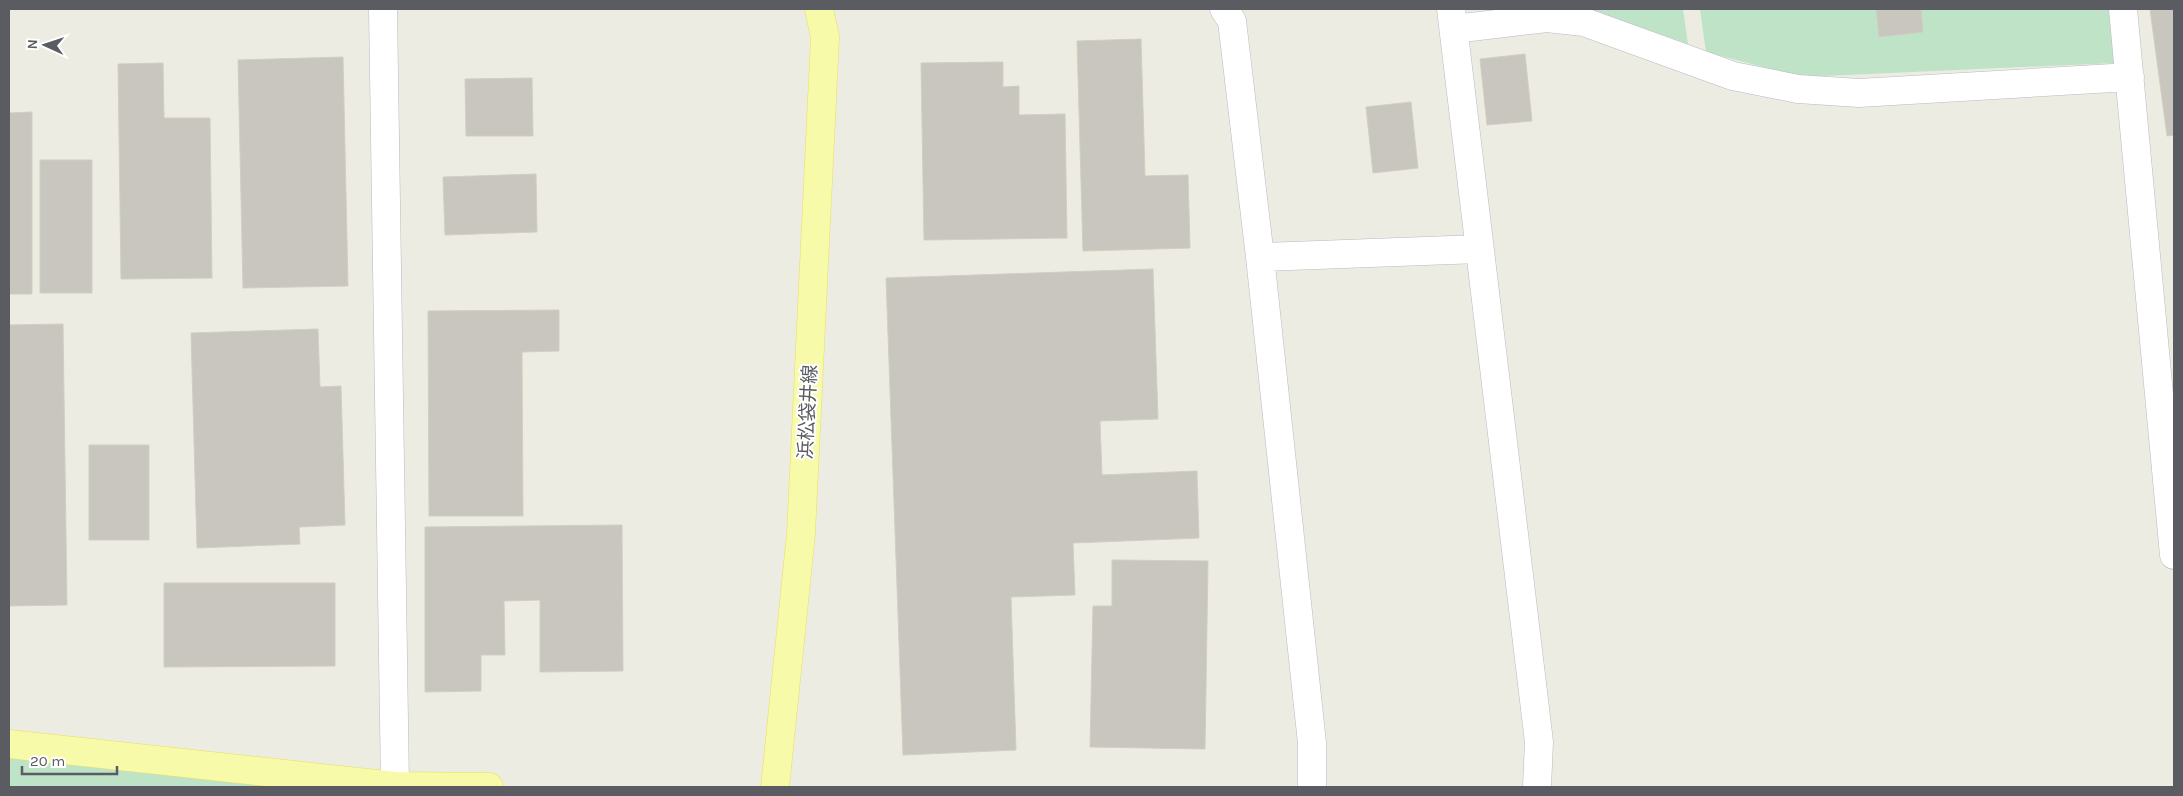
<svg xmlns="http://www.w3.org/2000/svg" width="2183" height="796" font-family="Karla,'Noto Sans JP',sans-serif">
	<style>
		.green { fill: #bfe3c7 }
		.building { fill: #c8c6bf; stroke: #d0cfc0 }
		.lines { fill: none; stroke-linecap: round; stroke-linejoin: round }
		.minor-casing { stroke: #b9bac0; stroke-width: 29 }
		.major-casing { stroke: #e9df5e; stroke-width: 29 }
		.minor { stroke: #fff; stroke-width: 28 }
		.major { stroke: #f6faa9; stroke-width: 28 }
		.labels { text-anchor: middle; stroke-width: 4; stroke-linejoin: round; paint-order: stroke }
		.street-label { font-size: 19px; fill: #5a5c62; stroke: #fff }
	</style>
	<rect width="100%" height="100%" fill="#ecece2"/>
	<path class="green" d="M1589,9H1683L1688,44Z
		M1700,9H2109L2115,63L1801,77L1706,52Z
		M9,756L367,787H9Z"/>
	<path class="building" d="M1876,9H1921L1923,32L1879,37Z
		M2150,9H2174V135L2167,136Z
		M1141,39L1145,176L1188,175L1190,248L1083,251L1077,41Z
		M1525,54L1532,121L1487,125L1480,59Z
		M343,57L348,286L243,288L238,60Z
		M1003,62V87L1019,86V115L1065,114L1067,238L924,240L921,63Z
		M163,63L164,118H210L212,278L121,279L118,64Z
		M532,78L533,136H466L465,79Z
		M1411,102L1418,168L1373,173L1366,107Z
		M32,112V294H9V113Z
		M40,160H92V293H40Z
		M536,174L537,232L445,235L443,177Z
		M1153,269L1158,419L1100,421L1102,475L1197,471L1199,538L1073,543L1075,595L1011,597L1016,750L903,755L886,278Z
		M559,310V351L522,352L523,516H429L428,311Z
		M63,324L67,605L9,606V325Z
		M318,329L320,387L341,386L345,525L299,527L300,544L197,548L191,333Z
		M89,445H149V540H89Z
		M622,525L623,671L540,672V600L504,601L505,655H481V691L425,692V527Z
		M1112,560L1208,561L1205,749L1090,747L1093,606H1112Z
		M164,583H335V666L164,667Z"/>
	<g class="lines">
		<g class="minor-casing">
			<path id="minor" d="M383,9L395,786
				M1224,9L1232,21L1260,257L1312,743V787
				M1451,9L1539,742L1537,787
				M2123,9L2174,555
				M1454,29L1547,18L1584,22L1733,76L1798,89L1859,93L2130,77
				M1260,257L1479,249"/>
		</g>
		<g class="major-casing">
			<path id="major" d="M9,744L395,786L489,787
				M775,787L801,534L825,37L819,9"/>
		</g>
		<use href="#minor" class="minor"/>
		<use href="#major" class="major"/>
	</g>
	<g class="labels">
		<g class="street-label">
			<text transform="translate(807 412) rotate(-87)" y="7">浜松袋井線</text>
		</g>
	</g>
	<rect width="2183" height="796" fill="none" stroke="#5a5c62" stroke-width="20"/>
	<g transform="translate(45 45) rotate(273)" stroke="#ffffff" stroke-width="4" paint-order="stroke">
	<path d="M0-4L9 19L0 12L-9 19Z" fill="#5a5c62"/>
	<text y="-8" font-size="14" font-weight="bold" text-anchor="middle" fill="#5a5c62">N</text>
	</g>
	<path d="M22 766v8h95v-8" fill="none" stroke="#5a5c62" stroke-width="2.5"/>
	<text x="30" y="766" font-size="15" fill="#5a5c62" stroke="#ffffff" stroke-width="4" paint-order="stroke">20 m</text>
</svg>
